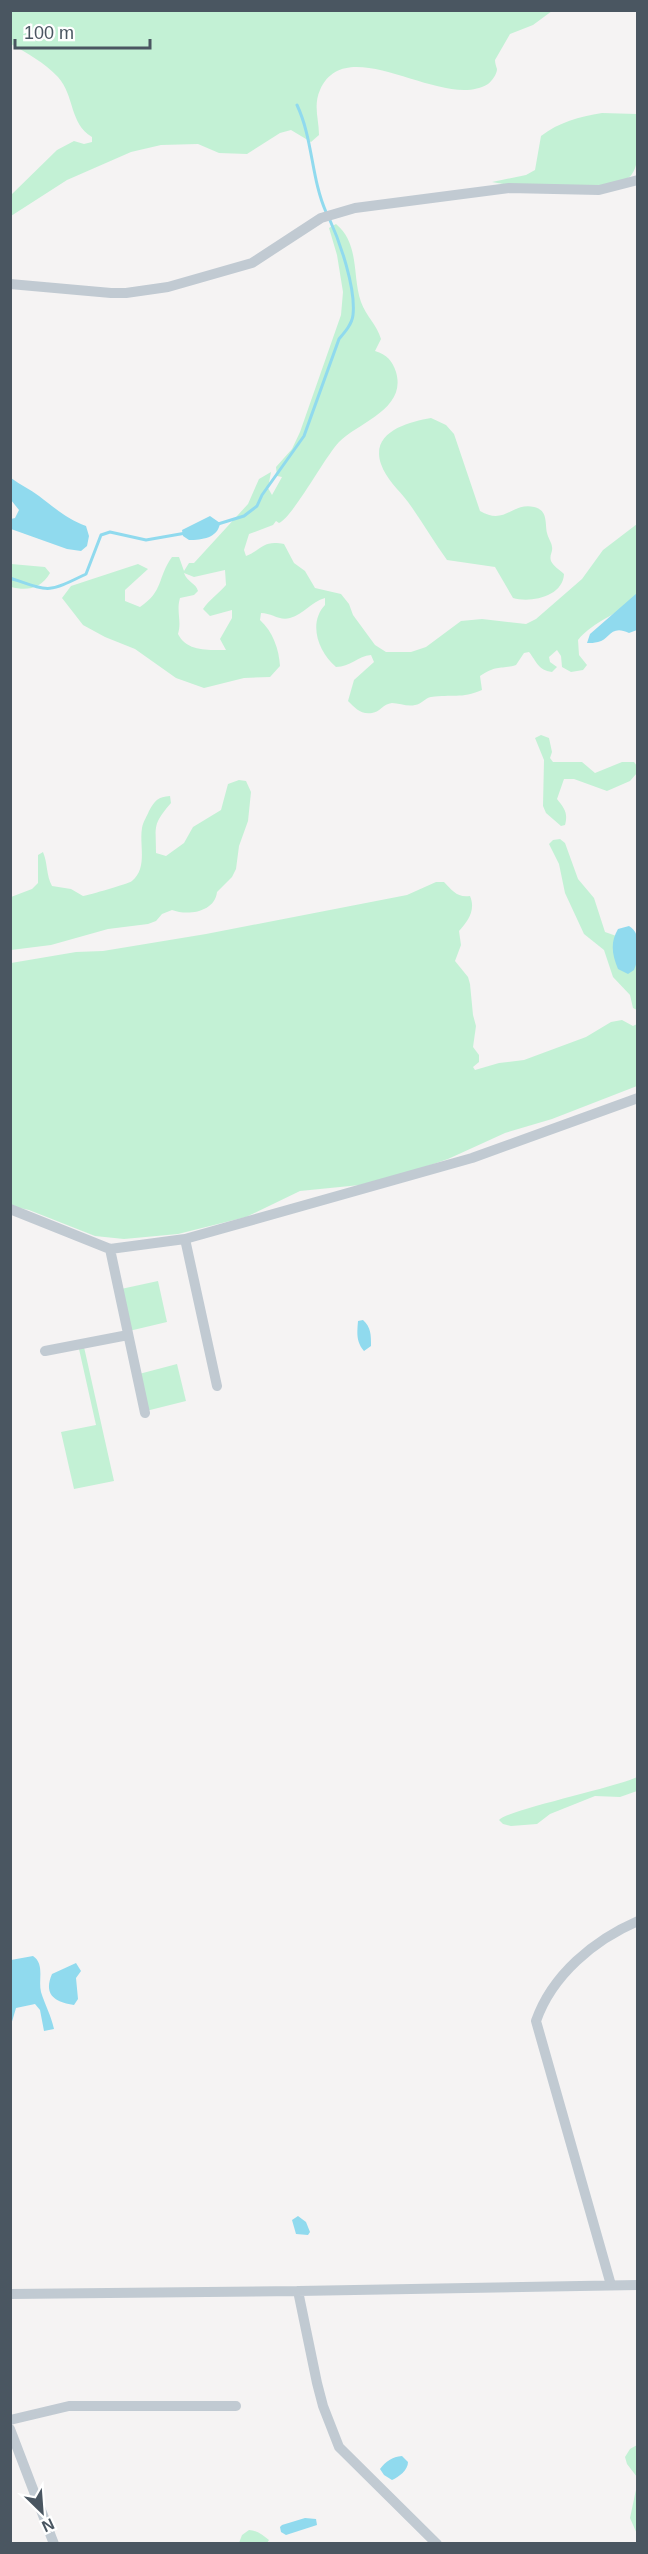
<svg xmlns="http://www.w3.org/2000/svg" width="648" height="2554" font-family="Helvetica,sans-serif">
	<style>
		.green { fill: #c3f1d5; fill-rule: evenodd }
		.water { fill: #90daee }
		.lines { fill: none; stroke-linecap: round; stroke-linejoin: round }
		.stream { stroke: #90daee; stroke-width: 3 }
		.street { stroke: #c1cad2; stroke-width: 10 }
	</style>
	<rect width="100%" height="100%" fill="#f5f3f3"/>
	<path class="green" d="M11,10H552V11L533,25L510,34L495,60C495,63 496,66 497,69C497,74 492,81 488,84C443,112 347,29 320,90C313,106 319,119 319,135L311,142L291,130L280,133L247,154L219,153L198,144L161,145L131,152L67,180L11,216V195L57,150L74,141L84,144L92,142V137C69,123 75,96 58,77C45,63 27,53 11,44Z
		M602,113L637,114C637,132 642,159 632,174C620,194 532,185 509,185L492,182L526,175L535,170L541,136C559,122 579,117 602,113Z
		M336,224C360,244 352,276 361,302C366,316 377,325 381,339L375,351C387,355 392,360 396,372C407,409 359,422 339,442C324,458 293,517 279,523L276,521L273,525L249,534L244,550L246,556C263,549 263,540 284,544L294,563L305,571L315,588L341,594L349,604L353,615L375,645L386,652H411L426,647L461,621L482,619L526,624L536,619L582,579L603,550L637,524V597C620,614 593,621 578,640L579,655L587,665L583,670L571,672L562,667L561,656L557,650L549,657L550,662L557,667L552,672C538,670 537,662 529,652L524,653L516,665C500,670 498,664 480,676L482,690C461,699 452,694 431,697C425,698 422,704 415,705C408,707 399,703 392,703C383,704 380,712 372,713C361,715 355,708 348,701L354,680L374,662L371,655C358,656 350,667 336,667C318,652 308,623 325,605V598C311,602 304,614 290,618C279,621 272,613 261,613L260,620C273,632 279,649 280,666L270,677L244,678L204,688L176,678L135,649L105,637L83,625L62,598L71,586L138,564L148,569L125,590V601L140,607C164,591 157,578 172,557H179L184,571L189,563H194L248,504L259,479L271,472L268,488L272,495L282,477L277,476L276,467L292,449L300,432L341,315L343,292L337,255L329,228ZM225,570L226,585C218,594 210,599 203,609L210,616L232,610V618L220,639L226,650C209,650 187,652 178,634C182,621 176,611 180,598L194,595L198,591C196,583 187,582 184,573L194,577Z
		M431,418L446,425L454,434L480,511C505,526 512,502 534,507C548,510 545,523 547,533C548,538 552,543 552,547C553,552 549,555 551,561C553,566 560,570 564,574C563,597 530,603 513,598L495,567L447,560C433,541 422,521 408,502C399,490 386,479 381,464C370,432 408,422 431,418Z
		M11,564L45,567L50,573C41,589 27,591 11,587Z
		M541,735L549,738L552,752L550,758L553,762H582L595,773L622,762H634L637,766V773L630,781L607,791L574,779H564L557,799C565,809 568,813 565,825L561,826L546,813L543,806L544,760L535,738Z
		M239,780L246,781L251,792L248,821L239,846L236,869L232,877L217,892C215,912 188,916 172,910L162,914L156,921L148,924L108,929L51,945L11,950V897L32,889L38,883V855L43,852C48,864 46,875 52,886L71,889L83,896C89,895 128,884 132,881C148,868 139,845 142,828C143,822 147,816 149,811C155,800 158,797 170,796L171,803C152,825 156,826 156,853L166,856L184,843L193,827L221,810L228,784Z
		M560,839L565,843L578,879L594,898L605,932L622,938L631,960L637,966V1010L633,1008L630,995L613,977L604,950L584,934L565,893L559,864L549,844L553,840Z
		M436,882H444C452,890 457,898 470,896C476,910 468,921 459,931L461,945L455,961L468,977L470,984L473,1015L476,1026L473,1047L479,1055V1062L473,1067L475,1070L499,1063L524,1060L586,1037L611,1022L622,1020L633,1026L637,1024V1086L552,1119L505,1133L448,1159L398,1176L360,1185L300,1191L246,1217L178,1234L124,1239L95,1236L29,1210L11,1206V963L76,952L103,951L206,934L407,895Z
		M158,1281L167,1322L129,1331L121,1289Z
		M84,1347L114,1481L74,1489L61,1432L96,1425L79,1349Z
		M177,1364L186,1401L146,1411L139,1374Z
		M637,1777V1791L620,1797L595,1796L550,1814L537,1824L511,1826L503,1824L499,1820C507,1810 614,1788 637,1777Z
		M637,2445V2477L627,2464L625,2457L630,2449Z
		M637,2485V2534L630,2518Z
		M249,2530C256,2530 263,2535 269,2540L267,2543H239L242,2535Z"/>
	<path class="water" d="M11,478C20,485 30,489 39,496C55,508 67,519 86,526L89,536L87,546L81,551L67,549L11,529V519L15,518L19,510L11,500Z
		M210,516L220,523C218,538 202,540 189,540L183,536L182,530Z
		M637,593V630L629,633C610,624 610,640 598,642C594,643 591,643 587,643L590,634Z
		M629,926C642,933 640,957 634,970L628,974L618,969C612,954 610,943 618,929Z
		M363,1320C371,1327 371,1335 371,1346L364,1351C356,1342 357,1333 358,1321Z
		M33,1956C45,1964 38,1980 41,1992C45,2005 51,2015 54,2029L44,2031L40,2010L35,2004L16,2008L11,2025V1960Z
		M76,1963L81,1971L76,1978L78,1999L74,2005C55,2002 43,1995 52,1974Z
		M298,2216L306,2222L310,2232L308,2235L296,2234L292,2220Z
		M402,2456L408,2462C408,2470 399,2477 392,2480L384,2475L380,2469C386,2461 392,2457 402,2456Z
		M305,2518L316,2519L317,2525L286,2535L281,2532L280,2527L282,2525Z"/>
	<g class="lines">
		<path class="stream" d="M297,105C313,139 311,178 326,212
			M218,524L244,516L257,506L262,495L304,436L339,339C345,332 352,324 353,315C356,288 340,242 329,218
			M10,578C51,592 47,593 86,574L101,535L110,532L146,540L186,533"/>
		<path class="street" d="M10,284L111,293H126L168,287L252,263L321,218L355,208L509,188L599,190L638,180
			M10,1209L110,1249L185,1239L472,1158L638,1098
			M185,1239L217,1386
			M110,1249L145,1413
			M45,1351L128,1335
			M611,2285L536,2021C552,1975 594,1940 638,1921
			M298,2291L317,2383L323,2406L339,2447L437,2544
			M10,2294L298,2291L638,2285
			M10,2420L69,2406H236
			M10,2429L54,2544"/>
	</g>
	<rect width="648" height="2554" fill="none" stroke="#4a5661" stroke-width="24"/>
	<g transform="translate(42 2512) rotate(155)" stroke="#ffffff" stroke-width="4.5" paint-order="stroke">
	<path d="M0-4.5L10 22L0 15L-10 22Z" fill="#4a5661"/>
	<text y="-9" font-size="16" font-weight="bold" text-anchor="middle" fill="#4a5661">N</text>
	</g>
	<path d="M15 39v9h135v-9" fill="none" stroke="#4a5661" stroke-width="3"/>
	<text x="24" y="39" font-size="18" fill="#4a5661" stroke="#ffffff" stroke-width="4.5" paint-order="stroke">100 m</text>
</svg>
